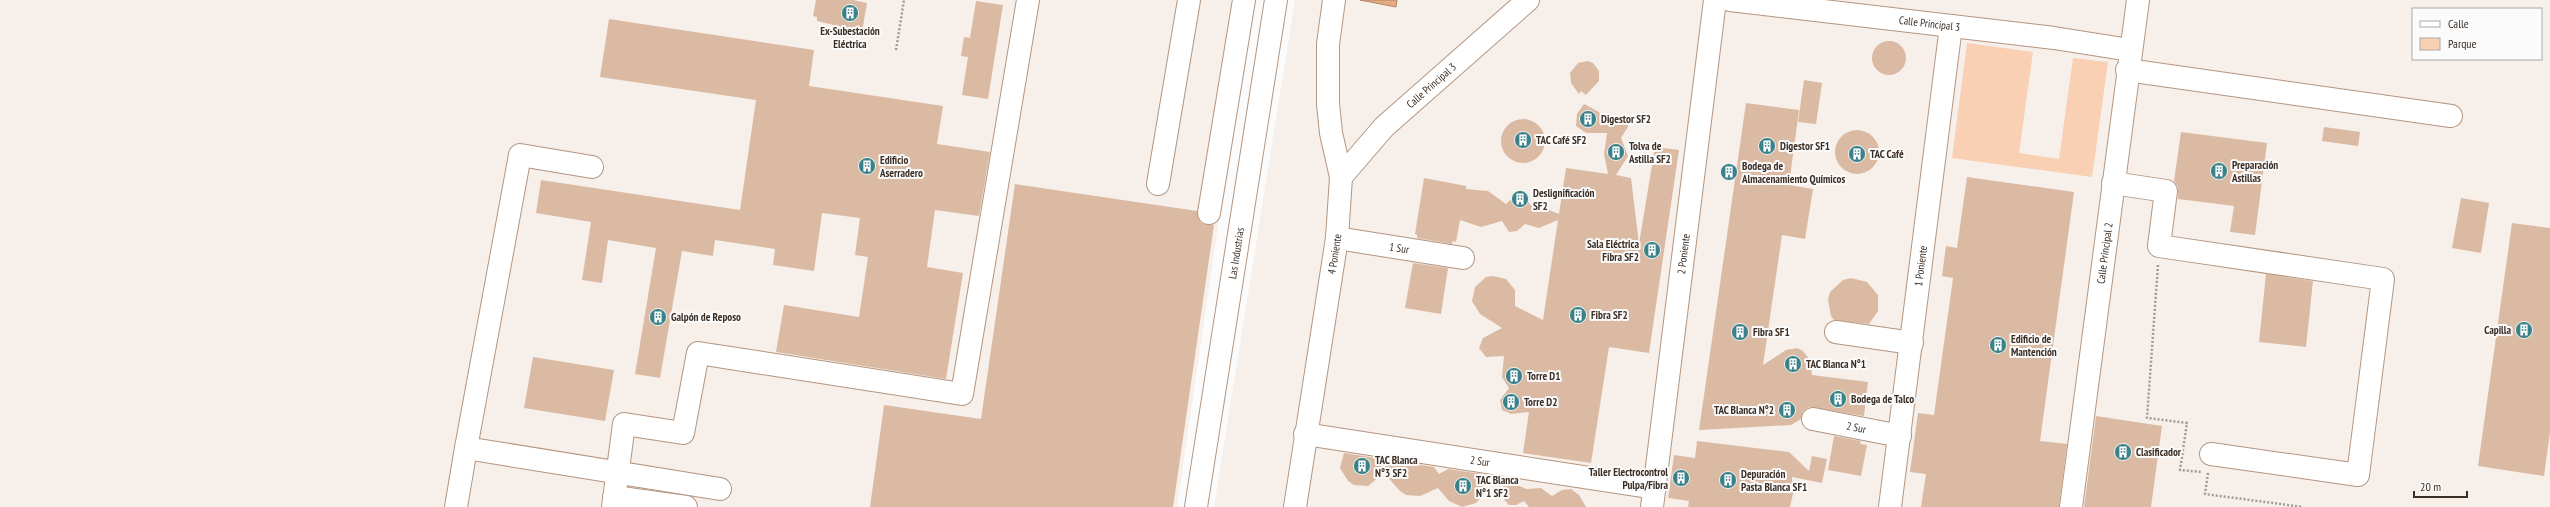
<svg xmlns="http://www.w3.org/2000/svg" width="2550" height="507" font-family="'PT Sans Narrow',sans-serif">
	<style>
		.built { fill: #f7efe9; fill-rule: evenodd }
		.green { fill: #f9d0b3 }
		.water { fill: #e4aa80; stroke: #b18565 }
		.building { fill: #dbbaa4 }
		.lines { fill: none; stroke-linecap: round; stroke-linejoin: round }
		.minor-casing { stroke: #b4957f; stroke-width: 24 }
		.path { stroke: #a19b97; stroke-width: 2.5; stroke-dasharray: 2 2; stroke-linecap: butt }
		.minor { stroke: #fff; stroke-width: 22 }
		.labels { text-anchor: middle; stroke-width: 4; stroke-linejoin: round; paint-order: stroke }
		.street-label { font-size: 11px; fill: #3b2e25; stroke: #fbfbfb }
		.poi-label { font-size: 11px; font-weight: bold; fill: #3b2e25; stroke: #fbfbfb; text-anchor: start }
	</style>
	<rect width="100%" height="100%" fill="#fbfbfb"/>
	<path class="built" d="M0,0H1251L1177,507H0Z
		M1295,0H2550V507H1214ZM2413,9H2541V59H2413Z"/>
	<path class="green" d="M1967,43L2033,52L2019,153L2059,159L2073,58L2108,62L2092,177L1952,158Z"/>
	<path class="water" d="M1360,0H1397L1396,7Z"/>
	<path class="building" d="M816,0H853L867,3L862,32L817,21V17L813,16Z
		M976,1L1003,5L988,99L962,95L968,57L961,56L964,37L970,38Z
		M609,19L814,50L809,86L943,106L937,144L990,152L979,216L935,210L927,267L963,273L946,379L776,352L784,305L859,317L868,257L855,255L860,218L822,213L814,271L773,265L775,249L715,240L713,256L682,251L660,378L635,374L656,248L608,240L602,283L582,280L591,222L536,213L541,180L740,210L756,100L600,77Z
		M1872 58a17 17 0 1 1 34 0a17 17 0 1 1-34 0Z
		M1588,61L1593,63L1599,71V81L1586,95L1581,91L1579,94L1571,83L1570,73L1578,63Z
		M1804,80L1822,83L1816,124L1798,122Z
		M1746,103L1799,110L1789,185L1813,189L1805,239L1782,235L1763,365L1786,350L1797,348L1803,351L1810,360L1812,375L1868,382L1864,416L1809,407L1803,411L1801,419L1791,425L1699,430Z
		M1584,104L1599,112L1605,124L1619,115L1625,117L1628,121V127L1621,138L1628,156L1616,175L1631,178L1639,244L1655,147L1679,150L1649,353L1609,347L1591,463L1523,453L1529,412L1511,414L1502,410L1500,400L1509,388L1502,377L1504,356L1486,357L1479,348L1483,338L1502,328L1480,314L1472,301L1475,287L1486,277L1493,276L1506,279L1515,290V306L1543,320L1558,220L1539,228L1525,224L1517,231L1509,232L1502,221L1481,227L1460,220L1456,242L1453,241L1452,244L1417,238V235L1415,234L1424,178L1466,186V189L1488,191L1506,204L1519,192L1526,196L1530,205L1539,206L1559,214L1566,168L1608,174L1604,154L1607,133H1586L1576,126L1577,114Z
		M1501 141a22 22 0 1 1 44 0a22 22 0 1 1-44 0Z
		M2324,127L2360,132L2358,146L2322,141Z
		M1835 152a22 22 0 1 1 44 0a22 22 0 1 1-44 0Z
		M2181,132L2267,143L2255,235L2230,232L2234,206L2178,199V187L2174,181Z
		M1967,177L2074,192L2040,441L2067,444L2059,507H1921L1926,474L1910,472L1918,413L1934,415L1953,278L1942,276L1946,246L1957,248Z
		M1015,184L1197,211L1201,223L1214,225L1173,507H870L884,405L981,419Z
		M2461,198L2489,203L2481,253L2452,248Z
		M2512,223L2550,228V432L2544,476L2478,466Z
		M1413,263L1448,268L1441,314L1405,308Z
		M2266,274L2313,281L2306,347L2259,342Z
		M1851,278L1867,282L1878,295V311L1869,324L1834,320L1831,316L1828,300L1830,292L1843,280Z
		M533,357L614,370L605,421L524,408Z
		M2096,416L2162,426L2151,507H2084Z
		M1834,436L1861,441L1860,444L1867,445L1861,476L1828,470Z
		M1697,441L1789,452L1809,471L1812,456L1827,459L1822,483L1792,477L1793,494L1790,507H1688L1689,501L1668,498L1674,455L1695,458Z
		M1344,453L1383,459L1387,466L1396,461L1434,467L1439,474L1448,469L1482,474L1486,492L1476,503L1462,507L1449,501L1438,488L1420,496L1406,495L1400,491L1384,473L1368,486L1354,485L1348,481L1340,468Z
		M1512,482L1526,489L1541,488L1552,496L1562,490L1571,489L1579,495L1586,507H1529L1524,501L1516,505H1509L1496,490Z"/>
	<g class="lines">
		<g class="minor-casing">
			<g id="minor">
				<path id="s1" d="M1730,0L2054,38L2130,50"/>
				<path d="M2127,70L2451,116"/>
				<path d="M592,167L520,155L466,448L720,489"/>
				<path id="s2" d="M1341,177L1384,127L1528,0"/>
				<path d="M2113,183L2166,191L2159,246L2383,279L2358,475L2211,454"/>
				<path d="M1158,184L1189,0"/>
				<path d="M1209,213L1244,0"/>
				<path id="s3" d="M1337,238L1463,258"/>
				<path d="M1836,332L1912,343"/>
				<path id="s4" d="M1813,419L1900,436"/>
				<path id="s5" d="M1305,434L1655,488"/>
				<path d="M614,497L686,507"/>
				<path d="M456,507L466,448"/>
				<path d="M613,507L624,424L683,433L698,353L962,394L1028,0"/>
				<path id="s6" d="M1196,507L1276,0"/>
				<path id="s7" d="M1295,507L1337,238L1341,177L1331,133L1328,104V44L1334,0"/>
				<path id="s8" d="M1652,507L1715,0"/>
				<path id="s9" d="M1890,507L1951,26"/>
				<path id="s10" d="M2071,507L2138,0"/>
			</g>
		</g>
		<path class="path" d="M896,50L904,0
			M2158,265L2147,418L2187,423L2180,470L2202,472
			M2208,473L2205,494L2303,507"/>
		<use href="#minor" class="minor"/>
	</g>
	<defs>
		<g id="building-disc" transform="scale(0.9)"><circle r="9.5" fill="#3a818a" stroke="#fbfbfb"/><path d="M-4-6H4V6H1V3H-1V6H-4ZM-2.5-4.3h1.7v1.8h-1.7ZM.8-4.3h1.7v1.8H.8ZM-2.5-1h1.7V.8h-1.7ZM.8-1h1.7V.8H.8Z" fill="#fff"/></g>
	</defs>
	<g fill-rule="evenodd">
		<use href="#building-disc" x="850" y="13"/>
		<use href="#building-disc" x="1588" y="119"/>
		<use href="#building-disc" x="1523" y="140"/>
		<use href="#building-disc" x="1767" y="146"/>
		<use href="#building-disc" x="1616" y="152"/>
		<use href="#building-disc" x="1857" y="154"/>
		<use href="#building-disc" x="867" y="166"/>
		<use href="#building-disc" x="2219" y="171"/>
		<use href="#building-disc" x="1729" y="172"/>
		<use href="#building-disc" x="1520" y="199"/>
		<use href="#building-disc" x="1652" y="250"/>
		<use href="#building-disc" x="1578" y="315"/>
		<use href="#building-disc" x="658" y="317"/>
		<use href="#building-disc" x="2524" y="330"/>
		<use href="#building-disc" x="1740" y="332"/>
		<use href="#building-disc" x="1998" y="345"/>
		<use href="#building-disc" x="1793" y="364"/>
		<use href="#building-disc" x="1514" y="376"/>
		<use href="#building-disc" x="1838" y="399"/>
		<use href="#building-disc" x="1511" y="402"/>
		<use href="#building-disc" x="1787" y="410"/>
		<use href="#building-disc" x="2123" y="452"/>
		<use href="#building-disc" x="1362" y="466"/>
		<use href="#building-disc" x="1681" y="478"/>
		<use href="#building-disc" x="1728" y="480"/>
		<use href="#building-disc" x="1463" y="486"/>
	</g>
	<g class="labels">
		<g class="street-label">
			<text dy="4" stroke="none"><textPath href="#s1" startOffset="201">Calle Principal 3</textPath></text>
			<text dy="4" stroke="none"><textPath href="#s2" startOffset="129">Calle Principal 3</textPath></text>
			<text dy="4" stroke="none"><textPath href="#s3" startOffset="63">1 Sur</textPath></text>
			<text dy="4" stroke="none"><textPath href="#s8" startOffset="255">2 Poniente</textPath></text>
			<text dy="4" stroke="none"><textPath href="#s10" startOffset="256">Calle Principal 2</textPath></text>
			<text dy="4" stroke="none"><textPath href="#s6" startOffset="257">Las Industrias</textPath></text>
			<text dy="4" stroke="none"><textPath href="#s7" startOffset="256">4 Poniente</textPath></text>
			<text dy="4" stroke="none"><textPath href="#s9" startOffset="243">1 Poniente</textPath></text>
			<text dy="4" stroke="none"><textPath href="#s4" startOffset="44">2 Sur</textPath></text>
			<text dy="4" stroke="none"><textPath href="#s5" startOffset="177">2 Sur</textPath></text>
		</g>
		<g class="poi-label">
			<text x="850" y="35" text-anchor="middle">Ex-Subestación<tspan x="850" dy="13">Eléctrica</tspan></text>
			<text x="1601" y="123">Digestor SF2</text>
			<text x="1536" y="144">TAC Café SF2</text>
			<text x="1629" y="150">Tolva de<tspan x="1629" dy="13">Astilla SF2</tspan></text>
			<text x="1780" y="150">Digestor SF1</text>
			<text x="1870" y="158">TAC Café</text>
			<text x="880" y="164">Edificio<tspan x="880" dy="13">Aserradero</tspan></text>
			<text x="2232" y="169">Preparación<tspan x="2232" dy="13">Astillas</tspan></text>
			<text x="1742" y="170">Bodega de<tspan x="1742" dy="13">Almacenamiento Químicos</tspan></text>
			<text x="1533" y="197">Deslignificación<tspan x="1533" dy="13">SF2</tspan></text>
			<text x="1639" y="248" text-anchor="end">Sala Eléctrica<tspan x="1639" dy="13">Fibra SF2</tspan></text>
			<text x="1591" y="319">Fibra SF2</text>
			<text x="671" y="321">Galpón de Reposo</text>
			<text x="2511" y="334" text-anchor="end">Capilla</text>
			<text x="1753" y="336">Fibra SF1</text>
			<text x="2011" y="343">Edificio de<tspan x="2011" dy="13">Mantención</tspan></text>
			<text x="1806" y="368">TAC Blanca N°1</text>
			<text x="1527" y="380">Torre D1</text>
			<text x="1851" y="403">Bodega de Talco</text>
			<text x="1524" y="406">Torre D2</text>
			<text x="1774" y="414" text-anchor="end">TAC Blanca N°2</text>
			<text x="2136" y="456">Clasificador</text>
			<text x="1375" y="464">TAC Blanca<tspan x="1375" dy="13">N°3 SF2</tspan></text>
			<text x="1668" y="476" text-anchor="end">Taller Electrocontrol<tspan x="1668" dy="13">Pulpa/Fibra</tspan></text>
			<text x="1741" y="478">Depuración<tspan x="1741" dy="13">Pasta Blanca SF1</tspan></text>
			<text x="1476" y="484">TAC Blanca<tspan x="1476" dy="13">N°1 SF2</tspan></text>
		</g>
	</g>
	<rect x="2412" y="8" width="130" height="52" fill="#fbfbfb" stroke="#aea9a5"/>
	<rect x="2420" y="21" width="20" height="6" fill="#ffffff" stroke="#aea9a5"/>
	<text x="2448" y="28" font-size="12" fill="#3b2e25">Calle</text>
	<rect x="2420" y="38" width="20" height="12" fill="#f9d0b3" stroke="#aea9a5"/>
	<text x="2448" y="48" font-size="12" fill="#3b2e25">Parque</text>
	<path d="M2414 491v6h53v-6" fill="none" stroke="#3b2e25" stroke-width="2"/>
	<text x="2420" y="491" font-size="12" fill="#3b2e25" stroke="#fbfbfb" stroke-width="3" paint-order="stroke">20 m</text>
</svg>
